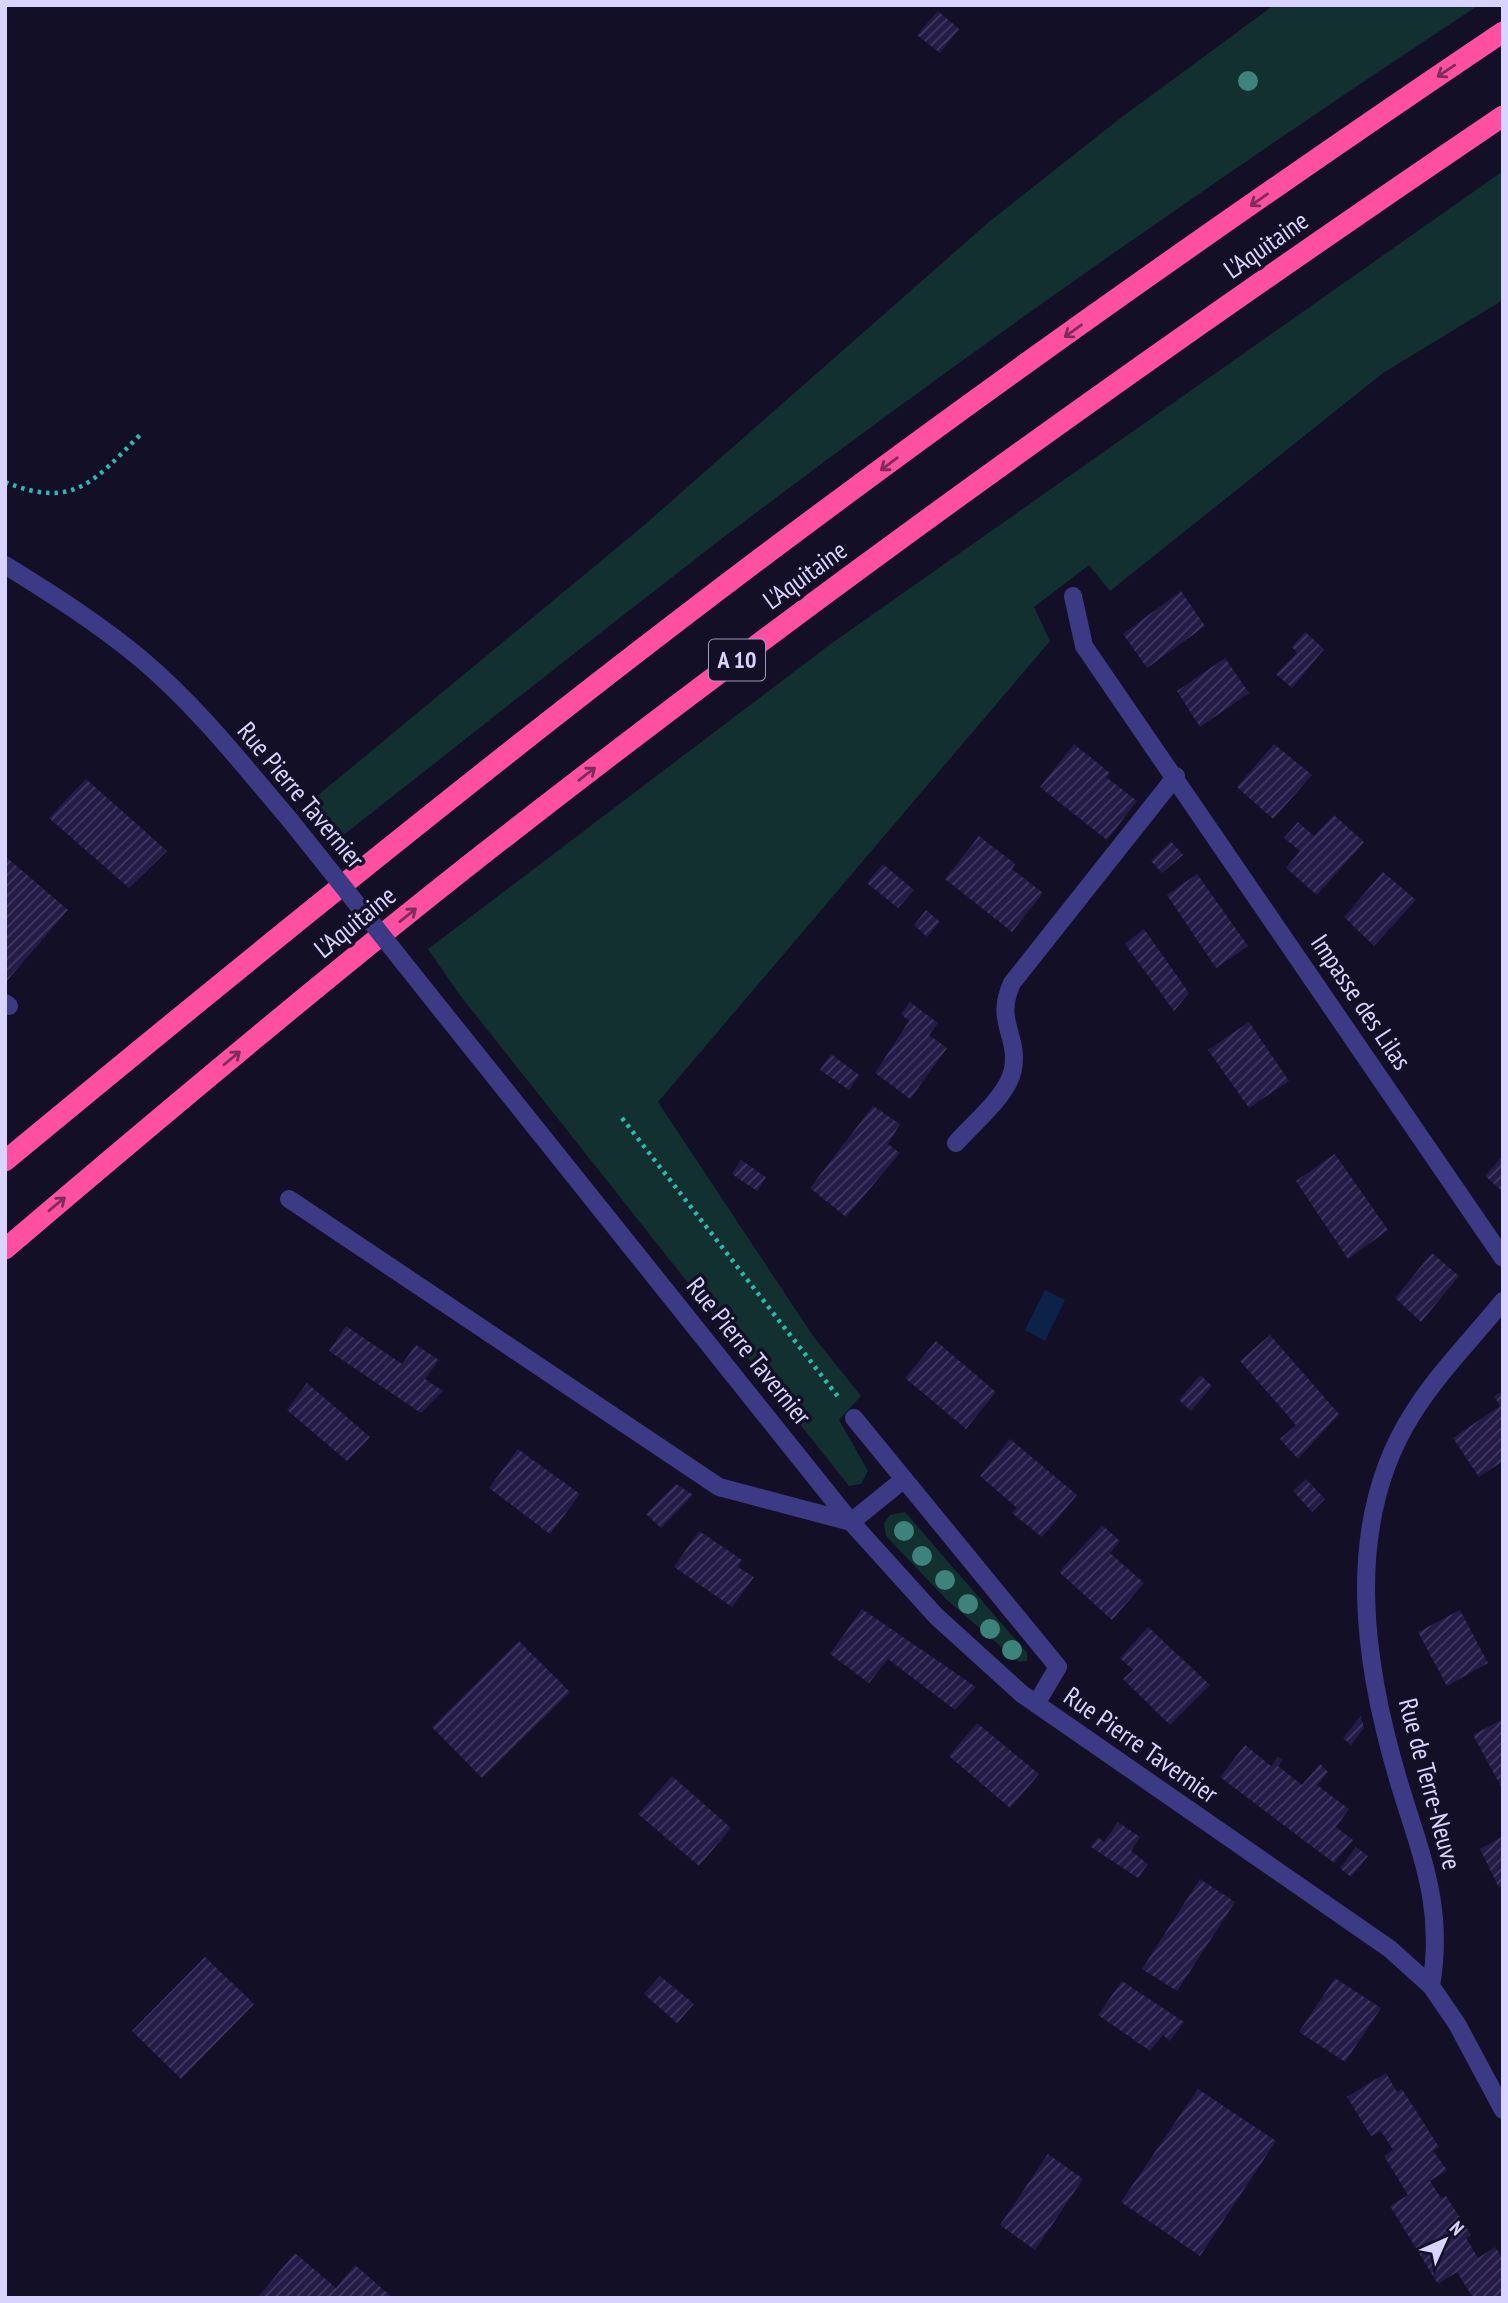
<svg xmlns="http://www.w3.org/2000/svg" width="1508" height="2303" font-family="'PT Sans Narrow',sans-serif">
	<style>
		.green { fill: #12302f }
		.water { fill: #0c2248 }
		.building { fill: url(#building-hatch) }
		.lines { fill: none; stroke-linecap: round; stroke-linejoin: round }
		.path { stroke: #2fb8b0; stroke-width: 4.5; stroke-dasharray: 3.5 5; stroke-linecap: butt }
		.minor { stroke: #3d3a85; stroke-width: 18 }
		.highway { stroke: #ff4fa3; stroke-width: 21 }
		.minor-bridge { stroke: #3d3a85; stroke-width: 18 }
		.tree { fill: #3d827b }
		.oneway { stroke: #7d2c5e }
		.labels { text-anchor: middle; stroke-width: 7; stroke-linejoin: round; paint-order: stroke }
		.shield { fill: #130f26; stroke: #9e99be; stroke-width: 2 }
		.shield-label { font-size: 24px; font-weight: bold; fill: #d9d4ff }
		.street-label { font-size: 26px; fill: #d9d4ff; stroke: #130f26 }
	</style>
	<defs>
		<pattern id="building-hatch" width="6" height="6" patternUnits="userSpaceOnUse" patternTransform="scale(1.75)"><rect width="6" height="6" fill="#241b47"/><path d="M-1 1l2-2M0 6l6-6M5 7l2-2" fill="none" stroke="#433b63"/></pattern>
	</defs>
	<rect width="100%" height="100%" fill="#130f26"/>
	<path class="green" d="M1274,5H1479C1221,175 966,353 720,540C593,638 467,738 341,837L311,801L642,527L990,221L1118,120Z
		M1503,171V300L1383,373L1110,591L1089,565L1034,607L1050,641L658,1102L813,1336L861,1396L839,1420L868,1471L861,1484L849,1486L459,994L428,949L832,643Z
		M905,1512L1027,1653V1661L1019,1662L947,1600L886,1536L884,1523L890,1515Z"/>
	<path class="water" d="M1045,1290L1065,1300L1045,1341L1025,1330Z"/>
	<path class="building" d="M938,11L959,29L940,53L917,35Z
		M1181,591L1205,626L1147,668L1123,634Z
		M1305,632L1324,649L1292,688L1276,674L1297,653L1292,647Z
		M1225,658L1249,693L1200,727L1177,691Z
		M1074,744L1110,773L1106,777L1137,801L1107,840L1040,787Z
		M1274,744L1312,775L1273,819L1237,787Z
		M86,779L167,851L129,888L49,818Z
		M1334,815L1364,842L1317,895L1286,868L1300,851L1284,838L1298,822L1314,836Z
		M979,836L1015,864L1012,869L1043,893L1012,932L945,879Z
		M1171,841L1183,855L1162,873L1151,861Z
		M5,856L68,910L5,983Z
		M883,864L914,890L898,908L867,883Z
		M1383,872L1416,900L1374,946L1344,917Z
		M1197,874L1248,946L1216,968L1167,895Z
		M926,910L940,922L927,937L914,925Z
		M1144,929L1189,993L1174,1011L1125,944Z
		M910,1002L938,1023L929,1035L947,1048L910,1099L875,1073L909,1021L901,1014Z
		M1249,1022L1289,1081L1249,1108L1208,1050Z
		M831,1054L859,1075L849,1090L820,1070Z
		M873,1106L900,1124L888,1144L900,1153L846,1217L810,1188Z
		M1335,1154L1388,1230L1348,1259L1296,1181Z
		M1503,1155V1192L1485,1176Z
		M741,1160L766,1177L757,1191L732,1174Z
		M1432,1253L1459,1276L1421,1322L1395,1298Z
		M346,1326L402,1364L416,1345L439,1360L425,1379L443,1391L421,1413L329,1351Z
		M1270,1335L1339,1414L1298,1459L1280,1439L1296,1425L1240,1361Z
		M936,1341L996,1392L966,1429L905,1378Z
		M1200,1375L1212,1386L1191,1411L1179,1400Z
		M307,1383L370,1437L347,1461L287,1410Z
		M1503,1391V1461L1479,1477L1453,1438L1500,1406L1494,1396Z
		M1010,1439L1077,1495L1042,1537L1012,1513L1017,1508L980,1476Z
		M518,1449L580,1494L550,1534L489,1488Z
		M1306,1479L1325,1499L1312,1512L1293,1491Z
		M676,1484L693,1495L661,1528L646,1514Z
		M1102,1525L1120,1541L1110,1553L1144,1583L1112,1620L1059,1572Z
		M699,1531L742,1560L738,1567L754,1577L732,1607L674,1567Z
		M862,1609L976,1687L955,1710L888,1659L869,1683L830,1654Z
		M1460,1610L1488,1663L1447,1686L1418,1632Z
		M1148,1627L1210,1685L1170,1725L1123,1679L1133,1670L1120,1658Z
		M519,1641L570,1692L482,1778L432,1727Z
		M1361,1716L1364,1728L1351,1745L1343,1738Z
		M1503,1719V1790L1473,1735Z
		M977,1723L1039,1774L1010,1808L949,1756Z
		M1245,1745L1271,1766L1278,1757L1283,1760L1278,1766L1302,1785L1320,1764L1328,1772L1317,1785L1349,1809L1336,1827L1353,1840L1334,1863L1220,1777Z
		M672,1776L731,1828L699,1866L638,1814Z
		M1118,1822L1140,1837L1131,1851L1148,1864L1138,1878L1091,1847L1098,1837L1104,1842Z
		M1503,1836V1886L1499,1888L1480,1849Z
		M1356,1847L1368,1856L1351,1877L1340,1868Z
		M1200,1879L1235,1902L1177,1991L1142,1969Z
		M205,1957L254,2004L181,2079L132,2031Z
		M660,1976L694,2004L677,2023L644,1994Z
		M1335,1978L1381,2008L1345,2062L1299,2032Z
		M1122,1981L1184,2022L1170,2041L1163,2035L1150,2051L1098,2015Z
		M1386,2073L1397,2092L1402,2089L1439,2147L1433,2151L1447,2170L1430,2181L1441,2198L1446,2196L1471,2235L1466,2238L1478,2258L1495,2247L1503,2258V2298H1473L1457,2272L1438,2284L1390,2206L1408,2195L1384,2156L1393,2150L1381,2131L1371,2136L1347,2097Z
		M1198,2089L1276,2141L1200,2256L1121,2202Z
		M1048,2154L1083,2179L1035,2250L1000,2225Z
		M295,2253L336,2288L355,2265L393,2298H257Z"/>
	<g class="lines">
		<path class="path" d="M5,482C74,510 94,481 140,435
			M622,1118L839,1398"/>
		<path class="minor" d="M5,565C52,594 99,624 141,659C197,706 243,765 290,820
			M1073,596L1084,646L1503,1258
			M5,1003L9,1006
			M442,1011L851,1522L936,1616L1022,1694L1390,1949L1431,1986L1457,2024L1503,2110
			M956,1143C974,1122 1008,1096 1013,1069C1019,1034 994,1022 1012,983L1176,776
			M289,1199L719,1487L851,1522L903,1480
			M854,1418L1058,1667L1036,1704
			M1431,1986C1444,1910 1423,1860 1401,1789C1364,1668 1341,1526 1413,1413C1438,1373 1473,1338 1503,1301"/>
		<path class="highway" d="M5,1161C225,979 447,798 674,624C943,418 1221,222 1503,32
			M5,1249C161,1116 318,984 478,858C810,598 1154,352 1503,116"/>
		<path class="minor-bridge" d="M290,820L442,1011"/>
	</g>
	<g class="tree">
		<circle cx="1248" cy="81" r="10"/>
		<circle cx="904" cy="1531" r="10"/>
		<circle cx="922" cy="1556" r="10"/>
		<circle cx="945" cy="1580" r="10"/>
		<circle cx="968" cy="1604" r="10"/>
		<circle cx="990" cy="1629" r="10"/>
		<circle cx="1012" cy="1650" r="10"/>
	</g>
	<defs><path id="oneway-shaft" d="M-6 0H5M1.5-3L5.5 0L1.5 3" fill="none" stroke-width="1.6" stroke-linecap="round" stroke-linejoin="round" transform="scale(1.75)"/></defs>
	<g class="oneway">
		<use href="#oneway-shaft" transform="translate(1446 71) rotate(146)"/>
		<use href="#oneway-shaft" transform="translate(1259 200) rotate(145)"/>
		<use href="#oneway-shaft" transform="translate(1073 331) rotate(144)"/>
		<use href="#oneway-shaft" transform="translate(889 464) rotate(143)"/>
		<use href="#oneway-shaft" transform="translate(587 774) rotate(-38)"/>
		<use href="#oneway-shaft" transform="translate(408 915) rotate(-39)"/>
		<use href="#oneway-shaft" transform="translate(232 1058) rotate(-40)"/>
		<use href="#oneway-shaft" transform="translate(57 1204) rotate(-40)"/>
	</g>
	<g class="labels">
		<rect class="shield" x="709" y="639.5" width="56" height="41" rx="5"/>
		<g class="shield-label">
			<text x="737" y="668">A 10</text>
		</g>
		<g class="street-label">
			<text transform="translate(1266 245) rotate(-35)" y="9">L'Aquitaine</text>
			<text transform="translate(805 575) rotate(-36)" y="9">L'Aquitaine</text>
			<text transform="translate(301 795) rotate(50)" y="9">Rue Pierre Tavernier</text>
			<text transform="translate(355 922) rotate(-39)" y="9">L'Aquitaine</text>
			<text transform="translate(1361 1002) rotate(56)" y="9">Impasse des Lilas</text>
			<text transform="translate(749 1351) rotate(51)" y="9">Rue Pierre Tavernier</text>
			<text transform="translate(1141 1745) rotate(35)" y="9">Rue Pierre Tavernier</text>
			<text transform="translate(1430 1784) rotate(75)" y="9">Rue de Terre-Neuve</text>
		</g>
	</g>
	<rect width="1508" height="2303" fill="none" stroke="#d9d4ff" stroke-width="14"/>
	<g transform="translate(1445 2240) rotate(45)" stroke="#130f26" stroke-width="5" paint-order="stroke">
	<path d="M0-5L12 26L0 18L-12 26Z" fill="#d9d4ff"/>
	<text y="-10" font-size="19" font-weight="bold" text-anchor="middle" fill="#d9d4ff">N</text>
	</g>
</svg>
